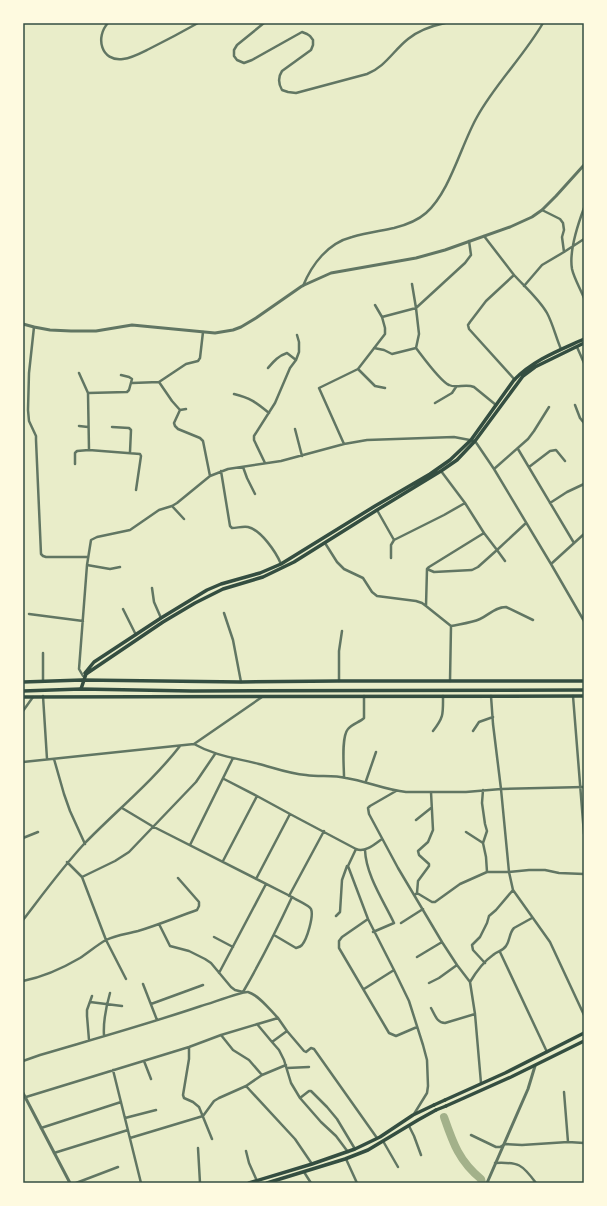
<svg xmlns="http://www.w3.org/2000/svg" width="607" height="1206" font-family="Lato,sans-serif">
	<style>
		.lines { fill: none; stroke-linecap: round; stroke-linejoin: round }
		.river { stroke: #a3b18a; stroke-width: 8 }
		.minor { stroke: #617663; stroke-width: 2.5 }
		.tertiary { stroke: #617663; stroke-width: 3 }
		.secondary { stroke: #344e41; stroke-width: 3.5 }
		.primary { stroke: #344e41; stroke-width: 3.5 }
		.neatline { fill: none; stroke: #344e41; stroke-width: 1.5 }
	</style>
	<rect width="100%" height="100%" fill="#e9edc9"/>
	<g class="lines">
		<path class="river" d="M444,1117C453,1143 459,1161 481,1179L482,1183"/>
		<path class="minor" d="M108,23C95,37 101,62 123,59C132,58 141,53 149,49C165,41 182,32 198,23
			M264,23L237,45L234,50V56L237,60L244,63L252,60L302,32L307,34L310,36L313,40V45L311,50L282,71C278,77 278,83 282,90L288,92L296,93L367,74C385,67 393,51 408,39C419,30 431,26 445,23
			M584,208C578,224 569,252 572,269C574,278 580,288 584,298
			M542,210L560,219L563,223L564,230L562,237L564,252L584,239
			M484,236L514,275L486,301L470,322L468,325L469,329L515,380
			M514,275C525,287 539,299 547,313C553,324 556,338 561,349
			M303,286C312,264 328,243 352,237C366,233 380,231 394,228C406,225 417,221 426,213C450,192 461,145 477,117C495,84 524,56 543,23
			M524,286L542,265L564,252
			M375,305L382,317
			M34,327L29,373L28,410L29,421L36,436V440L41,554L43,556L46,557H88
			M577,347L584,363
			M374,348L384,350L392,354L416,348
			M416,348L419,334L416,308L465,263L471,255L469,241
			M416,348C423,357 440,381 449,385C457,389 465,383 474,387L496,405
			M268,368C274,361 278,356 287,353L296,360
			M358,369L375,386L385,388
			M79,373L88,393L89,450
			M159,382L172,401L180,410L186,409
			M132,383L159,382L186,364L198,361L200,358L203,332
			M88,393L127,392L129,390L132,379L129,377L121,375
			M234,394C250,398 256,402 269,413
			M435,403L452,393L456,387
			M575,405L580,418L584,423
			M180,410L174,423L175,426L178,429L200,438L203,441L210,476
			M79,426L88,427
			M112,427L129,428L131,430L130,452
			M295,429L302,456
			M344,444L319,388L358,369L385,334V328L382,317L416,308L412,284
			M518,449L574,543
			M265,463L254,440V436L275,403L290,368L296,360L299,352V342L297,335
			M75,464V453L77,451L89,450L140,454L141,456L136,490
			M243,467L247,478L255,494
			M529,467L550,451L556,450L565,461
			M494,469L528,439L534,431L549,407
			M221,471L230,526L232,528C237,528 243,526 248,527C261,530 276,552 281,564
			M441,471L465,503L484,533L497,550L526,523
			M550,503L567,492L584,484
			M172,506L184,519
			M377,510L394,540L444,515L465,503
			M325,543L337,562L344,569L363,578L372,592L377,596L416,601L422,603L426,606L451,626L450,681
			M391,558V545L394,540
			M551,564L584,534
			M87,565L110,569L120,567
			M427,569L434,572L472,570L478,567L497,550L505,561
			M152,588L154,602L161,618
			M426,606L427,569L429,567L484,533
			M123,609L136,635
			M224,613L233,640L241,682
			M29,614L83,621
			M451,626C460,624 471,623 480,619C489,615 495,607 506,607L533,620
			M43,653V681
			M83,676L79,669L87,565L91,540L97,537L130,530L159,510L172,506L177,503L210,476L228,469L281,461L344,444L367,440L454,437L475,441L494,469L551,564L584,621
			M339,681V651L342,631
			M43,696L47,759
			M491,696L493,724L501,789L584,787
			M573,696L584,834
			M23,711L33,697
			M433,731C444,717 443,714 443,696
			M473,731L479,722L493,717
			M194,744C215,756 236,758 259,764C274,768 290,774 306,775C319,777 333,775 346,778C366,781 385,790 406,792H466L501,789L509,872L513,890L550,942L584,1015
			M54,759L64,794L70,811L85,844
			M23,762L194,744L262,697
			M344,777C344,766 341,737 348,729C352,724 360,722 364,718V696
			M224,779L257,796
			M366,781L376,752
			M483,790L482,803L485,824L487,831L483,843L486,857L487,872
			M396,791L370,806L368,808L369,814L398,868L442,942L457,965L470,982L475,1014L481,1083
			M122,808L152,826L292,897C277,929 261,961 243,992L235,990L231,987L211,963L205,959L189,951L170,946L159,924
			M290,814L356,849L348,866L368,919L394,970L409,1001L423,1045L427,1060L428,1086L427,1093L414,1114
			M416,820L431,808
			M466,832L483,843
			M23,838L38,832
			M190,845L233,758
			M356,849C365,853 375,844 382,839
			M365,850C366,875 383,900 394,923L373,932
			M223,861L257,796L290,814L256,879
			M67,862L82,877L115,861L129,852L196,782L215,754
			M82,877L106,940L126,979
			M417,893L432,902H435L460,884L487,872H509L529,870H545L559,873L584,874
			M416,894L417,893L418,881L429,866V864L419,855L418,851L428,842L433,830L431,792
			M289,896L324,831
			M336,916L340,912L342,880L347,866
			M368,919L342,937L339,941V948L389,1033L396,1036L417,1027
			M23,920C43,894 62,868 84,844C116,811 152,782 180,746
			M401,923L423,909
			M274,935L296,948C299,947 300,947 302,945C307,939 314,916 311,909C309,905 296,900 292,897
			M214,937L233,947
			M500,952L547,1052
			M417,957L442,942
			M485,963L473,950L472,945L480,937L487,923L489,916L496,910L513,890
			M219,973L266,884
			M23,981C43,977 63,968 80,958C89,952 97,945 106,940C116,935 127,934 138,931C158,925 177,917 197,910L199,906V902L178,878
			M470,982C476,972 483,962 493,955C497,951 503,951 506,946C510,941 509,933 514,928L532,918
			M429,983L439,978L457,965
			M143,984L157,1020
			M364,989L394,970
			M90,1002L122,1006
			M151,1004L203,985
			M431,1008C435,1015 437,1023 445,1023L475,1014
			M278,1018L287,1031L304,1051L306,1052L311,1048L314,1049L377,1138
			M257,1024L272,1042L287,1031
			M221,1035L233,1050L249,1060L262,1075
			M104,1036C103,1021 106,1007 110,993
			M89,1040L87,1016V1010L92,996
			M272,1042L279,1050L284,1060L291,1083L300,1098L321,1122L336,1136L348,1152
			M189,1047V1059L183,1095L184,1098L193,1102L199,1107L212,1139
			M23,1061L40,1055C94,1039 148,1024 201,1006C209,1004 243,991 248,992C259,995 270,1010 278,1018L221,1035L189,1047L26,1097
			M144,1061L151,1079
			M287,1068L309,1067
			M113,1070L141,1183
			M246,1086L262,1075L286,1065
			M564,1092L568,1142
			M300,1098L309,1091H311L327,1107L337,1119L355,1149
			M125,1118L156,1110
			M409,1126L414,1136L421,1155
			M41,1128L121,1102
			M471,1135L496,1147H500L505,1144L522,1145L568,1142L584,1143
			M130,1138L203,1116L214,1101L219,1098L246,1086L295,1139L312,1164
			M383,1141L398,1167
			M198,1148L200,1183
			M246,1151L249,1163L257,1181
			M54,1153L128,1130
			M346,1159L357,1183
			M495,1163C519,1162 522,1164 536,1183
			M304,1172L311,1183
			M76,1183L118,1167"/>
		<path class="tertiary" d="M23,324L34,327L50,330L71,331H96L132,325L215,333L233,330L241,327L256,318L302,286L331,273L416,258L445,250L510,227L532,217L542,210L556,196L584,165
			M23,1093L70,1183
			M487,1183L528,1089L535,1066"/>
		<path class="secondary" d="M85,673L94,662L161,618L207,590L221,584L260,573L281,564L375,506L430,474L450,460L471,440L514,380C533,360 560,350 584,339
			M81,689L86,674L163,622L195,603L223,589L263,577L294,562L377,510L441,471L457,460L475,441L523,376L535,367L584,343
			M445,1100L505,1073L584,1033
			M446,1106L511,1077L584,1041
			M249,1183L312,1164L355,1149L380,1137L413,1115L434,1105
			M267,1183L345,1159L368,1150L418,1120L436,1110"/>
		<path class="primary" d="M23,682L82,680L241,682L339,681H584
			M23,691L81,689L192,691L584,690
			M23,697L584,696
			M434,1105L445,1100
			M436,1110L446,1106"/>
	</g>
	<rect width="607" height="1206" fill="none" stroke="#fefae0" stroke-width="48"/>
	<rect x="24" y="24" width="559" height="1158" class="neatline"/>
</svg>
